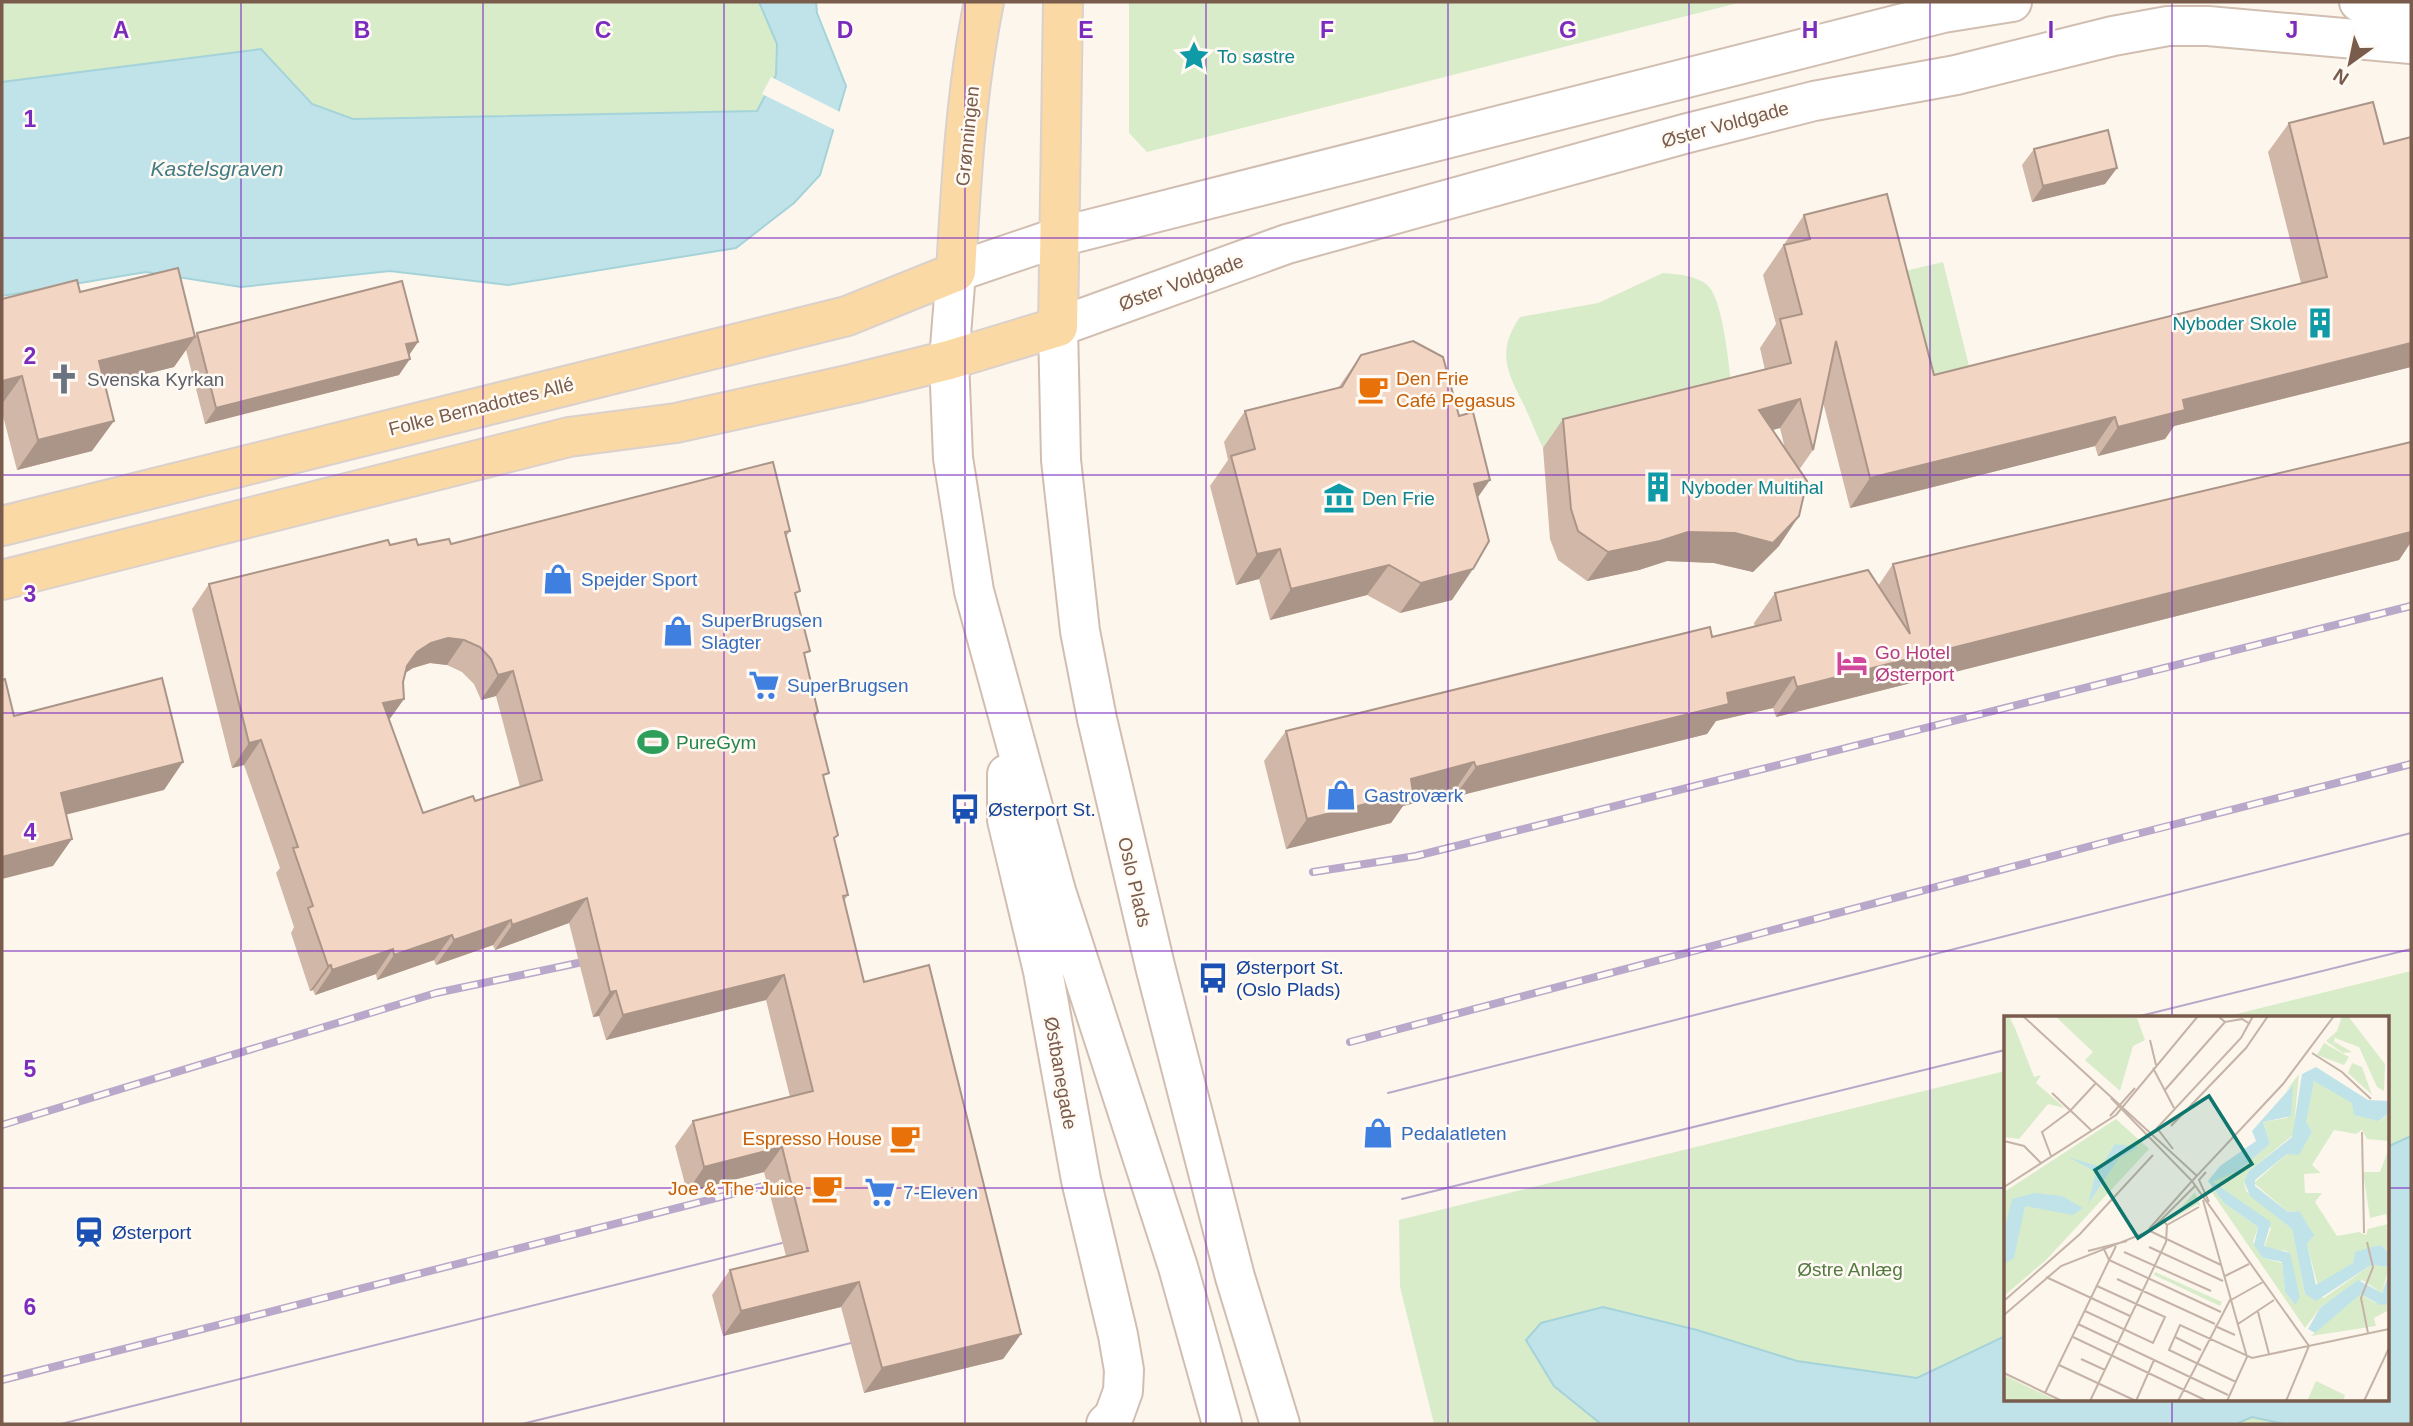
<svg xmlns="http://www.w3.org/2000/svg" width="2413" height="1426" font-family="Helvetica,sans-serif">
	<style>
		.green { fill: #d8ecc9 }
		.water { fill: #bfe3e8; stroke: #a5d3da; stroke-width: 2 }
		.pier { fill: #fdf6ec }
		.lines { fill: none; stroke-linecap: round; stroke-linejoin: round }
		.minor-casing { stroke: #d1beb0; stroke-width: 42 }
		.major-casing { stroke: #dad1cd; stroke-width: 42 }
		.minor { stroke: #fff; stroke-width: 38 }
		.major { stroke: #fbd9a5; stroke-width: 38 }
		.tram { stroke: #b9a8c9; stroke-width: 2 }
		.rail-casing { stroke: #b9a8c9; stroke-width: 8 }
		.rail { stroke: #fffaf3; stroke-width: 5; stroke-dasharray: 16; stroke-linecap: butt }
		.wall { fill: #d1b7a8; fill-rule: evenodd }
		.shaded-wall { fill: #aa9588 }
		.building { fill: #f3d5c3; stroke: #aa9588; stroke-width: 2; fill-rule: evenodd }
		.grid { fill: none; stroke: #7b2cbf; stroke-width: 2; stroke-opacity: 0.55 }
		.labels { text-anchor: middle; stroke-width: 5; stroke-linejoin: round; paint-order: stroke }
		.culture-label { font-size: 19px; fill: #0d838f; stroke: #fffaf3; text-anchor: start }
		.street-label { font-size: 19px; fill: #7a5c4d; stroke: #fffaf3 }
		.food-label { font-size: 19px; fill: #c56008; stroke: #fffaf3; text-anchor: end }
		.worship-label { font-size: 19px; fill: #5b616d; stroke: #fffaf3; text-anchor: start }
		.shop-label { font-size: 19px; fill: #366cbe; stroke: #fffaf3; text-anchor: start }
		.hotel-label { font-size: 19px; fill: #b23c85; stroke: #fffaf3; text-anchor: start }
		.leisure-label { font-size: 19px; fill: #27864d; stroke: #fffaf3; text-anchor: start }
		.transit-label { font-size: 19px; fill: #164399; stroke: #fffaf3; text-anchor: start }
		.park-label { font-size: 19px; fill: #537a41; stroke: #fffaf3 }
		.water-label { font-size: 21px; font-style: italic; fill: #437c86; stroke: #fffaf3 }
		.inset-road { fill: none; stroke: #c5b3a7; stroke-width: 2 }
		.view { fill: #0f766e; fill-opacity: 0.15; stroke: #0f766e; stroke-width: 3.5 }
		.inset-edge { fill: none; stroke: #7a5c4d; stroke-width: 3.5 }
		.grid-label { font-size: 23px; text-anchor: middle; font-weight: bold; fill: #7b2cbf; stroke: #fffaf3; stroke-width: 5; stroke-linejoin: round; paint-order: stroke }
	</style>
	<rect width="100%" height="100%" fill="#fdf6ec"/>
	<path class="green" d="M2,2H759L777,44L776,75L757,111L353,119L312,104L261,49L2,82Z
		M1129,2H1742L1147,152L1129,133Z
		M1943,262L1970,370L1916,383L1888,275Z
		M1663,273C1676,274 1694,275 1706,284C1725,298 1729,376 1734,401L1543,448C1536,433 1530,418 1523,403C1506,371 1497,350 1520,317L1598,303Z
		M2411,971V1424H1434L1400,1287L1399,1220L2005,1071V1400H2387V1018H2220Z"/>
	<path class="water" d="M759,2H816L817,13L846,86L820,175L794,203L736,248L508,285L390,271L241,287L146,272L2,296V82L261,49L312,104L353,119L757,111L776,75L777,44Z
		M2411,1136V1424H2284L2252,1417L2236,1424H1601L1554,1386L1526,1340L1541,1323L1603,1307L1697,1330L1797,1361L1917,1378L2005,1336V1400H2387V1147Z"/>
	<path class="pier" d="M771,77L842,113L837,131L762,94Z"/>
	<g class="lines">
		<g class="minor-casing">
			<path id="minor" d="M2359,2L2411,6
				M1007,774V820L1043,971L1081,1180L1118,1335L1124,1370L1123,1391L1114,1416L1106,1424
				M1222,1424L1178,1267L1056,891L974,591L953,458L949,360L956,272L1059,237L1943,13L2012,2
				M1280,1424L1235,1277L1155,966L1097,719L1080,631L1061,460L1058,327L1287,244L1684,134L1814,101L1956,75L2113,36L2168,26H2208L2411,44"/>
		</g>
		<g class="major-casing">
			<path id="major" d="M2,526L847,316L956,272C961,182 966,90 984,2
				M2,580L569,437L676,423L852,384L949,360L1058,327L1063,2"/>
		</g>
		<use href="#minor" class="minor"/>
		<use href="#major" class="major"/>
		<path class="tram" d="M2132,1018L2411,949
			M1388,1093L2411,833
			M1402,1199L2005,1050
			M61,1424L782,1243
			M522,1424L851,1343"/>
		<g class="rail-casing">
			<path id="rail" d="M1313,872L1416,856L2411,606
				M1350,1042L2121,838L2411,764
				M2,1125L436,993L578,963
				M2,1380L767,1185"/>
		</g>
		<use href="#rail" class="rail"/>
	</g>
	<path class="wall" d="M2289,123L2384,144L2411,137V369V367L2174,426L2165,439L2098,456L2095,446L1850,508L1823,402L1813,450L1799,470L1779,546L1753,572L1714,563L1667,561L1639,570L1587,581L1558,560L1550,539L1543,448L1563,419L1765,370L1760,348L1776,324L1763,275L1804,215L1934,375L2301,283L2268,152ZM1780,428L1785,449L1773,430Z
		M2034,149L2117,168L2105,184L2032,202L2022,165Z
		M80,292L195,336L197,333L418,342L409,355L399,375L205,424L186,350L174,367L105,384L92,451L17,470L2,412V299Z
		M1361,355L1478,498L1452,600L1400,613L1367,595L1270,620L1259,579L1236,585L1210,486L1228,460L1224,442L1245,411L1338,388Z
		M2411,442V542L2399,560L1776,717L1773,708L1716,721L1707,734L1454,797L1453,793L1403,806L1391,823L1286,849L1264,761L1286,731L1712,637L1755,627L1754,623L1775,593L1878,586L1893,564Z
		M790,531L786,537L805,658L818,712L815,718L824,780L834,841L848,895L844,901L864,982L1021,1334L1003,1359L864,1393L841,1307L723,1336L712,1295L730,1270L786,1256L764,1172L687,1192L675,1146L693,1121L790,1097L766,1000L606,1040L599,1016L593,1017L569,923L495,950L493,945L436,965L434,960L377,980L376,974L315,995L313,990L310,991L291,933L294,927L276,873L280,868L244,765L232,768L192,609L209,584L390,545H418ZM430,663L447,665L462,672L474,684L481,700L496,696L520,787L475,801L423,813L389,720L404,699L403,682L405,673L413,668Z"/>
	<path class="shaded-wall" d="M2117,168L2105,184L2032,202L2043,186Z
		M195,337L174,367L78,391L99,361Z
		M418,342L407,358L406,344Z
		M2411,343V367L2174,426L2165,439L2098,456L2118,427L2183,400Z
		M410,359L399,375L205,424L216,408Z
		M22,376L2,404V381Z
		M1800,399L1780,428L1738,439L1759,410Z
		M2115,417L2095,446L1850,508L1870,478Z
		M114,421L92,451L17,470L38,440Z
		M1490,480L1469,510L1474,484Z
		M1799,516L1779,546L1753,572L1714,563L1667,561L1639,570L1587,581L1608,552L1688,532Z
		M2411,532V542L2399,560L1776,717L1797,687Z
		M1280,549L1259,579L1236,585L1257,554Z
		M1389,565L1367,595L1270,620L1291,589Z
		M1473,569L1452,600L1400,613L1421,583Z
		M448,638L464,640L447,665L430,663L413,668L399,677L417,652L431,643Z
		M513,671L496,696L481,700L498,675Z
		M1794,677L1773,708L1716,721L1707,734L1454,797L1476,767L1727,693Z
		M404,699L386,724L383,703Z
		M261,740L244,765L232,768L249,743Z
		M183,762L164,790L41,821L61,793Z
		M1474,762L1453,793L1403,806L1391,823L1286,849L1307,819L1411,779Z
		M72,839L53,866L2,879V857Z
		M587,898L569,923L495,950L512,925Z
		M511,920L493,945L436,965L454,940Z
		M452,935L434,960L377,980L394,955Z
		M393,949L376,974L315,995L332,970Z
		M331,965L313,990L310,991L328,966Z
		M784,975L766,1000L606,1040L623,1015Z
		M616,991L599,1016L593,1017L610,992Z
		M782,1147L764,1172L687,1192L704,1167Z
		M859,1282L841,1307L723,1336L741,1311Z
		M1021,1334L1003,1359L864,1393L882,1368Z"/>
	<path class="building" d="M2373,102L2384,144L2411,137V343L2183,400L2185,410L2118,427L2115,417L1870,478L1836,341L1813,450L1800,399L1759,410L1807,481L1799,516L1773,543L1735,533L1688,532L1660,541L1608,552L1578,531L1571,509L1563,419L1791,363L1780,319L1802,314L1784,245L1810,239L1804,215L1887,194L1934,375L2327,277L2289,123Z
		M2108,130L2117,168L2043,186L2034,149Z
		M178,268L195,337L99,361L114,421L38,440L22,376L2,381V299L77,280L80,292Z
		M402,281L418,342L406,344L410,359L216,408L197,333Z
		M1413,341L1443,357L1459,416L1473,412L1490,480L1474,484L1489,541L1473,569L1421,583L1389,565L1291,589L1280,549L1257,554L1231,456L1255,449L1245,411L1342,387L1361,355Z
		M2411,442V532L1797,687L1794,677L1727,693L1729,704L1476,767L1474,762L1411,779L1413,792L1307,819L1286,731L1710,627L1712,637L1781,620L1775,593L1868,570L1910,634L1893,564Z
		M773,462L790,531L785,532L800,591L795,593L810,651L804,653L818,712L814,714L829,773L823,775L838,835L834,838L848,895L843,896L864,982L929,965L1021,1334L882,1368L859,1282L741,1311L730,1270L808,1251L782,1147L704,1167L693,1121L813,1091L784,975L623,1015L616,991L610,992L587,898L512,925L511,920L454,940L452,935L394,955L393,949L332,970L331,965L328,966L308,908L313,906L293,848L298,847L261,740L249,743L209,584L388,540L390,545L416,539L418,545L449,539L451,544ZM448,638L464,640L480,647L491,659L498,675L513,671L542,780L475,801L473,796L423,813L383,703L404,699L403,682L407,666L417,652L431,643Z
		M162,678L183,762L61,793L72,839L2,857V680L5,679L14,716Z"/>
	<path class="grid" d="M241,2V1424M483,2V1424M724,2V1424M965,2V1424M1206,2V1424M1448,2V1424M1689,2V1424M1930,2V1424M2172,2V1018M2,238H2411M2,475H2411M2,713H2411M2,951H2411M2,1188H2005M2387,1188H2411M2172,1400V1424"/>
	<defs>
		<g id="sight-bare" transform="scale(2.415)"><path d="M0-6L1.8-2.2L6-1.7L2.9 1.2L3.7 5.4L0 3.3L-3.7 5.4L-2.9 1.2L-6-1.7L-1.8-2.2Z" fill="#0f9aa8" stroke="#fffaf3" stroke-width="2.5" paint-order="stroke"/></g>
		<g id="building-bare" transform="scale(2.415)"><path d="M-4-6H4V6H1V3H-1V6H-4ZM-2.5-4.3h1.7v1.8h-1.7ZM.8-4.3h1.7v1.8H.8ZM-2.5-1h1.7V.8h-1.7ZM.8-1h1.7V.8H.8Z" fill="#0f9aa8" stroke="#fffaf3" stroke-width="2.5" paint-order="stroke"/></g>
		<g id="church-bare" transform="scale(2.415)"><path d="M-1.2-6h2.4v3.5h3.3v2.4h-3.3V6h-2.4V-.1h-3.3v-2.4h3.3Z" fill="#6b7280" stroke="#fffaf3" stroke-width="2.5" paint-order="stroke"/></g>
		<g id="cafe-bare" transform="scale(2.415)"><path d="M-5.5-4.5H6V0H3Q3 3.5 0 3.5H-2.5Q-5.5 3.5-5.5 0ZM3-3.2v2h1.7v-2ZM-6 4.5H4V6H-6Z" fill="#e8710a" stroke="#fffaf3" stroke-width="2.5" paint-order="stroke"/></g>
		<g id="museum-bare" transform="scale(2.415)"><path d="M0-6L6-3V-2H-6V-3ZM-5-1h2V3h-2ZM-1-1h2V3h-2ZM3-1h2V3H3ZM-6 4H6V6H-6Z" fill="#0f9aa8" stroke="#fffaf3" stroke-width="2.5" paint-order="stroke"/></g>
		<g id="shop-bare" transform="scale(2.415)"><path d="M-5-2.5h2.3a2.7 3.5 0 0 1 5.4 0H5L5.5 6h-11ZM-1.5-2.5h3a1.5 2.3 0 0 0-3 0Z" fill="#3f7fe0" stroke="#fffaf3" stroke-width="2.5" paint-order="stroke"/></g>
		<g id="hotel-bare" transform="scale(2.415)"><path d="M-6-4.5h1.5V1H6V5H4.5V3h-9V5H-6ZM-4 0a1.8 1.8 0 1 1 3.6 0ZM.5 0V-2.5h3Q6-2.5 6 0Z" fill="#d1479c" stroke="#fffaf3" stroke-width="2.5" paint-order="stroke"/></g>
		<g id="supermarket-bare" transform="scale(2.415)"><path d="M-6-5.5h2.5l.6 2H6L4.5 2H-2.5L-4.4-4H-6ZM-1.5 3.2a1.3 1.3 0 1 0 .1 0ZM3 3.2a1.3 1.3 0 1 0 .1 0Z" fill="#3f7fe0" stroke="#fffaf3" stroke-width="2.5" paint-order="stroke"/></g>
		<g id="stadium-bare" transform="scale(2.415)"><path d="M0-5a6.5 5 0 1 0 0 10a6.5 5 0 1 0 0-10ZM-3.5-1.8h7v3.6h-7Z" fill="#2e9e5b" stroke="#fffaf3" stroke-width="2.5" paint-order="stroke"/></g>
		<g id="bus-bare" transform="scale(2.415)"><path d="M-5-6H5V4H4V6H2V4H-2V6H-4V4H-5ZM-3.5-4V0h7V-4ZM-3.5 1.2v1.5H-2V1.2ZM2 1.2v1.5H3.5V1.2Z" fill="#1a4fb4" stroke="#fffaf3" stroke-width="2.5" paint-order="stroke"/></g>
		<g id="station-bare" transform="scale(2.415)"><path d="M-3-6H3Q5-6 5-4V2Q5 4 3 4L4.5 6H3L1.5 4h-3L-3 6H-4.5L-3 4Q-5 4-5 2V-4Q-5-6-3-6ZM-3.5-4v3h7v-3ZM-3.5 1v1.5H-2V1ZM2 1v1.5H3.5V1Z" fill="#1a4fb4" stroke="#fffaf3" stroke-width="2.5" paint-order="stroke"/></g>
	</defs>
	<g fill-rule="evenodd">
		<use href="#sight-bare" x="1194" y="56"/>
		<use href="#building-bare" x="2320" y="323"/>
		<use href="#church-bare" x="64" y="379"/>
		<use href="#cafe-bare" x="1373" y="389"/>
		<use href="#building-bare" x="1658" y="487"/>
		<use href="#museum-bare" x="1339" y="498"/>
		<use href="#shop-bare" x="558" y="579"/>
		<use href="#shop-bare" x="678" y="631"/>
		<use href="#hotel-bare" x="1852" y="663"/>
		<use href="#supermarket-bare" x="764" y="685"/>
		<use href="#stadium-bare" x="653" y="742"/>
		<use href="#shop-bare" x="1341" y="795"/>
		<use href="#bus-bare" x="965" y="809"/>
		<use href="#bus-bare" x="1213" y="978"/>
		<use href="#shop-bare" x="1378" y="1133"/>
		<use href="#cafe-bare" x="905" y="1138"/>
		<use href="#cafe-bare" x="827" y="1188"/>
		<use href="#supermarket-bare" x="880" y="1192"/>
		<use href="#station-bare" x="89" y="1232"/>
	</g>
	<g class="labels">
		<g class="culture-label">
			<text x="1217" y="63">To søstre</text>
			<text x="2297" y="330" text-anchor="end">Nyboder Skole</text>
			<text x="1681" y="494">Nyboder Multihal</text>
			<text x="1362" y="505">Den Frie</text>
		</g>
		<g class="street-label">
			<text transform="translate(1725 124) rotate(-15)" y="7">Øster Voldgade</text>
			<text transform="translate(967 136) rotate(-84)" y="7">Grønningen</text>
			<text transform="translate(1181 282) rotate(-20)" y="7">Øster Voldgade</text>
			<text transform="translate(481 406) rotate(-14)" y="7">Folke Bernadottes Allé</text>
			<text transform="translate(1135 882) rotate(77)" y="7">Oslo Plads</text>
			<text transform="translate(1061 1073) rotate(80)" y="7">Østbanegade</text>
		</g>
		<g class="food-label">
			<text x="1396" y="385" text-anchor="start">Den Frie<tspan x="1396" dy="22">Café Pegasus</tspan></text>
			<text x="882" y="1145">Espresso House</text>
			<text x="804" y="1195">Joe &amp; The Juice</text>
		</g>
		<g class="worship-label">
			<text x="87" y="386">Svenska Kyrkan</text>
		</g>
		<g class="shop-label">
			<text x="581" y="586">Spejder Sport</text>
			<text x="701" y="627">SuperBrugsen<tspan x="701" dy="22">Slagter</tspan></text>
			<text x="787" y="692">SuperBrugsen</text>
			<text x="1364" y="802">Gastroværk</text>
			<text x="1401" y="1140">Pedalatleten</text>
			<text x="903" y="1199">7-Eleven</text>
		</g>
		<g class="hotel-label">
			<text x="1875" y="659">Go Hotel<tspan x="1875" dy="22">Østerport</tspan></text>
		</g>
		<g class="leisure-label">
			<text x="676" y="749">PureGym</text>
		</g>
		<g class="transit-label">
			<text x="988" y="816">Østerport St.</text>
			<text x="1236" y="974">Østerport St.<tspan x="1236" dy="22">(Oslo Plads)</tspan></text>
			<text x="112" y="1239">Østerport</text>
		</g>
		<g class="park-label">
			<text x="1850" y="1276">Østre Anlæg</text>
		</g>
		<g class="water-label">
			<text x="217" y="176">Kastelsgraven</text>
		</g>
	</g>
	<g transform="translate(2004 1016)">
		<rect width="385" height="385" fill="#fdf6ec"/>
		<path d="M0,0H5L11,12L30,61L37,59L32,67L61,92L44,88L15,123L0,121ZM51,0L133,2L141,24L129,30L116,75L81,44L89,36ZM338,0H344L381,48L380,75L373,71L355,31L331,22V17L330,29L331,26L348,36L339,37L322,25L333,15ZM320,27L345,41L340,49L313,39ZM348,47L358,51L368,79L344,57ZM295,58L289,119L245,155L240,165L242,175L288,213L301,278L320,282L367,249L385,251L378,277L358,264L316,292L301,312L207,175L209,172L220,187L254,211L249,226L259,242L278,247L281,276L290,288L296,281L283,235L260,232L267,212L209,166L235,153L266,128L259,106L283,102L288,70L282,75ZM314,64L376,105L385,97V125L363,123L358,114L352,118L330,114L308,149L317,157L300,158L301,177H318L311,186L333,220L355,216L362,219L364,213L384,208L382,198L366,202L359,156H376L385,132V237L377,229L352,236L349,247L314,270L294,195L284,196L250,167L283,138H295L308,116L301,106L308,67ZM112,103L145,133L42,244L0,280V176ZM191,176L197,191L194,188L165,205ZM151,256L218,286L216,290L150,259ZM357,278L371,287L385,286V294L370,302L372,310L307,320ZM0,359L26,372L54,385H0ZM312,365L341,379L339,385H303Z" fill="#d8ecc9"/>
		<path d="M312,51L364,84L385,85V97L375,105L350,99L348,87L310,65L302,106L308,116L295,139L283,138L251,164V170L284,196L295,195L310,219L303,228L312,269L349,247L351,236L368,231L377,229L385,237V251L367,249L312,285L301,278L288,213L246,180L240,165L245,155L288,121L298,58ZM289,69L287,100L259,106L266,128L235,154L209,166L267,206L260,230L286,237L296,281L291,289L281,276L278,246L259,242L250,229L254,211L220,187L204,165L216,150L252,125L248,115ZM111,128L135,131L115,142L84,188L92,156L64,141L97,151ZM31,177L58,180L79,192L69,199L21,190L10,242L0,248V216L8,183ZM385,258L383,288L376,289L357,278L311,317L304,313L316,292L354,264L378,277Z" fill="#bfe3e8"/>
		<path class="inset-road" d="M19,0L193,160M214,0L221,6L238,3L246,8M146,24L152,49M308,37L338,56L367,83M149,52L170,92M160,75L221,6M48,77L87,114M107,82L188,165L145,213M106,100L131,72M167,110L242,32L264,0M358,116L360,217M0,125L20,130L37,147M169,133L153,112L237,22L249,0M47,140L38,116L66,95L92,67M202,156L195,164L205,186M0,171L112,99L194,0M199,184L243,341L223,385M163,209L195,191M146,215L217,249M363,226L369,251L357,282L364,317M99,231L105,244L217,296M145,231L219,265M84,235L123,225M120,236L207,275M221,260L245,248M42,261L126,300M113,263L211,308M1,284L76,218L149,139M227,284L259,266M81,295L149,327L161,301L93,270M254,296L265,338M0,299L57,250L146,215L191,170M74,308L224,379M234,308L270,284M211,310L231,319M69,321L203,385M171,321L197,334M77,343L101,354M55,349L132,385M0,357L58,385M232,366L165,334L176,309L248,342L385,313M41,377L112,230M86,385L162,226L163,209L158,203M132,385L150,344M174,385L227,282M282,385L305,330L188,165L279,68L330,0M360,385L385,332"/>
		<path class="view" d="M205,80L248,148L134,222L91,154Z"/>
		<rect width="385" height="385" class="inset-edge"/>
	</g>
	<g class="grid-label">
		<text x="121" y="38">A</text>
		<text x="362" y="38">B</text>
		<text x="603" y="38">C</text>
		<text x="845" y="38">D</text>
		<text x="1086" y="38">E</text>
		<text x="1327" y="38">F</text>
		<text x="1568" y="38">G</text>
		<text x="1810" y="38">H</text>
		<text x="2051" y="38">I</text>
		<text x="2292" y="38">J</text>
		<text x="30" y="127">1</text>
		<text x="30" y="364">2</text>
		<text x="30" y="602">3</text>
		<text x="30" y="840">4</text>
		<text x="30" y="1077">5</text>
		<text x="30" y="1315">6</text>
	</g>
	<rect width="2413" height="1426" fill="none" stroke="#7a5c4d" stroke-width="7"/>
	<g transform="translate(2350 63) rotate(213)" stroke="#fffaf3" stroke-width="5" paint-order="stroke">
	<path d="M0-5L12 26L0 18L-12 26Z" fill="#7a5c4d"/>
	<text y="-10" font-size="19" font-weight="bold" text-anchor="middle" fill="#7a5c4d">N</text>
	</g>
</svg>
